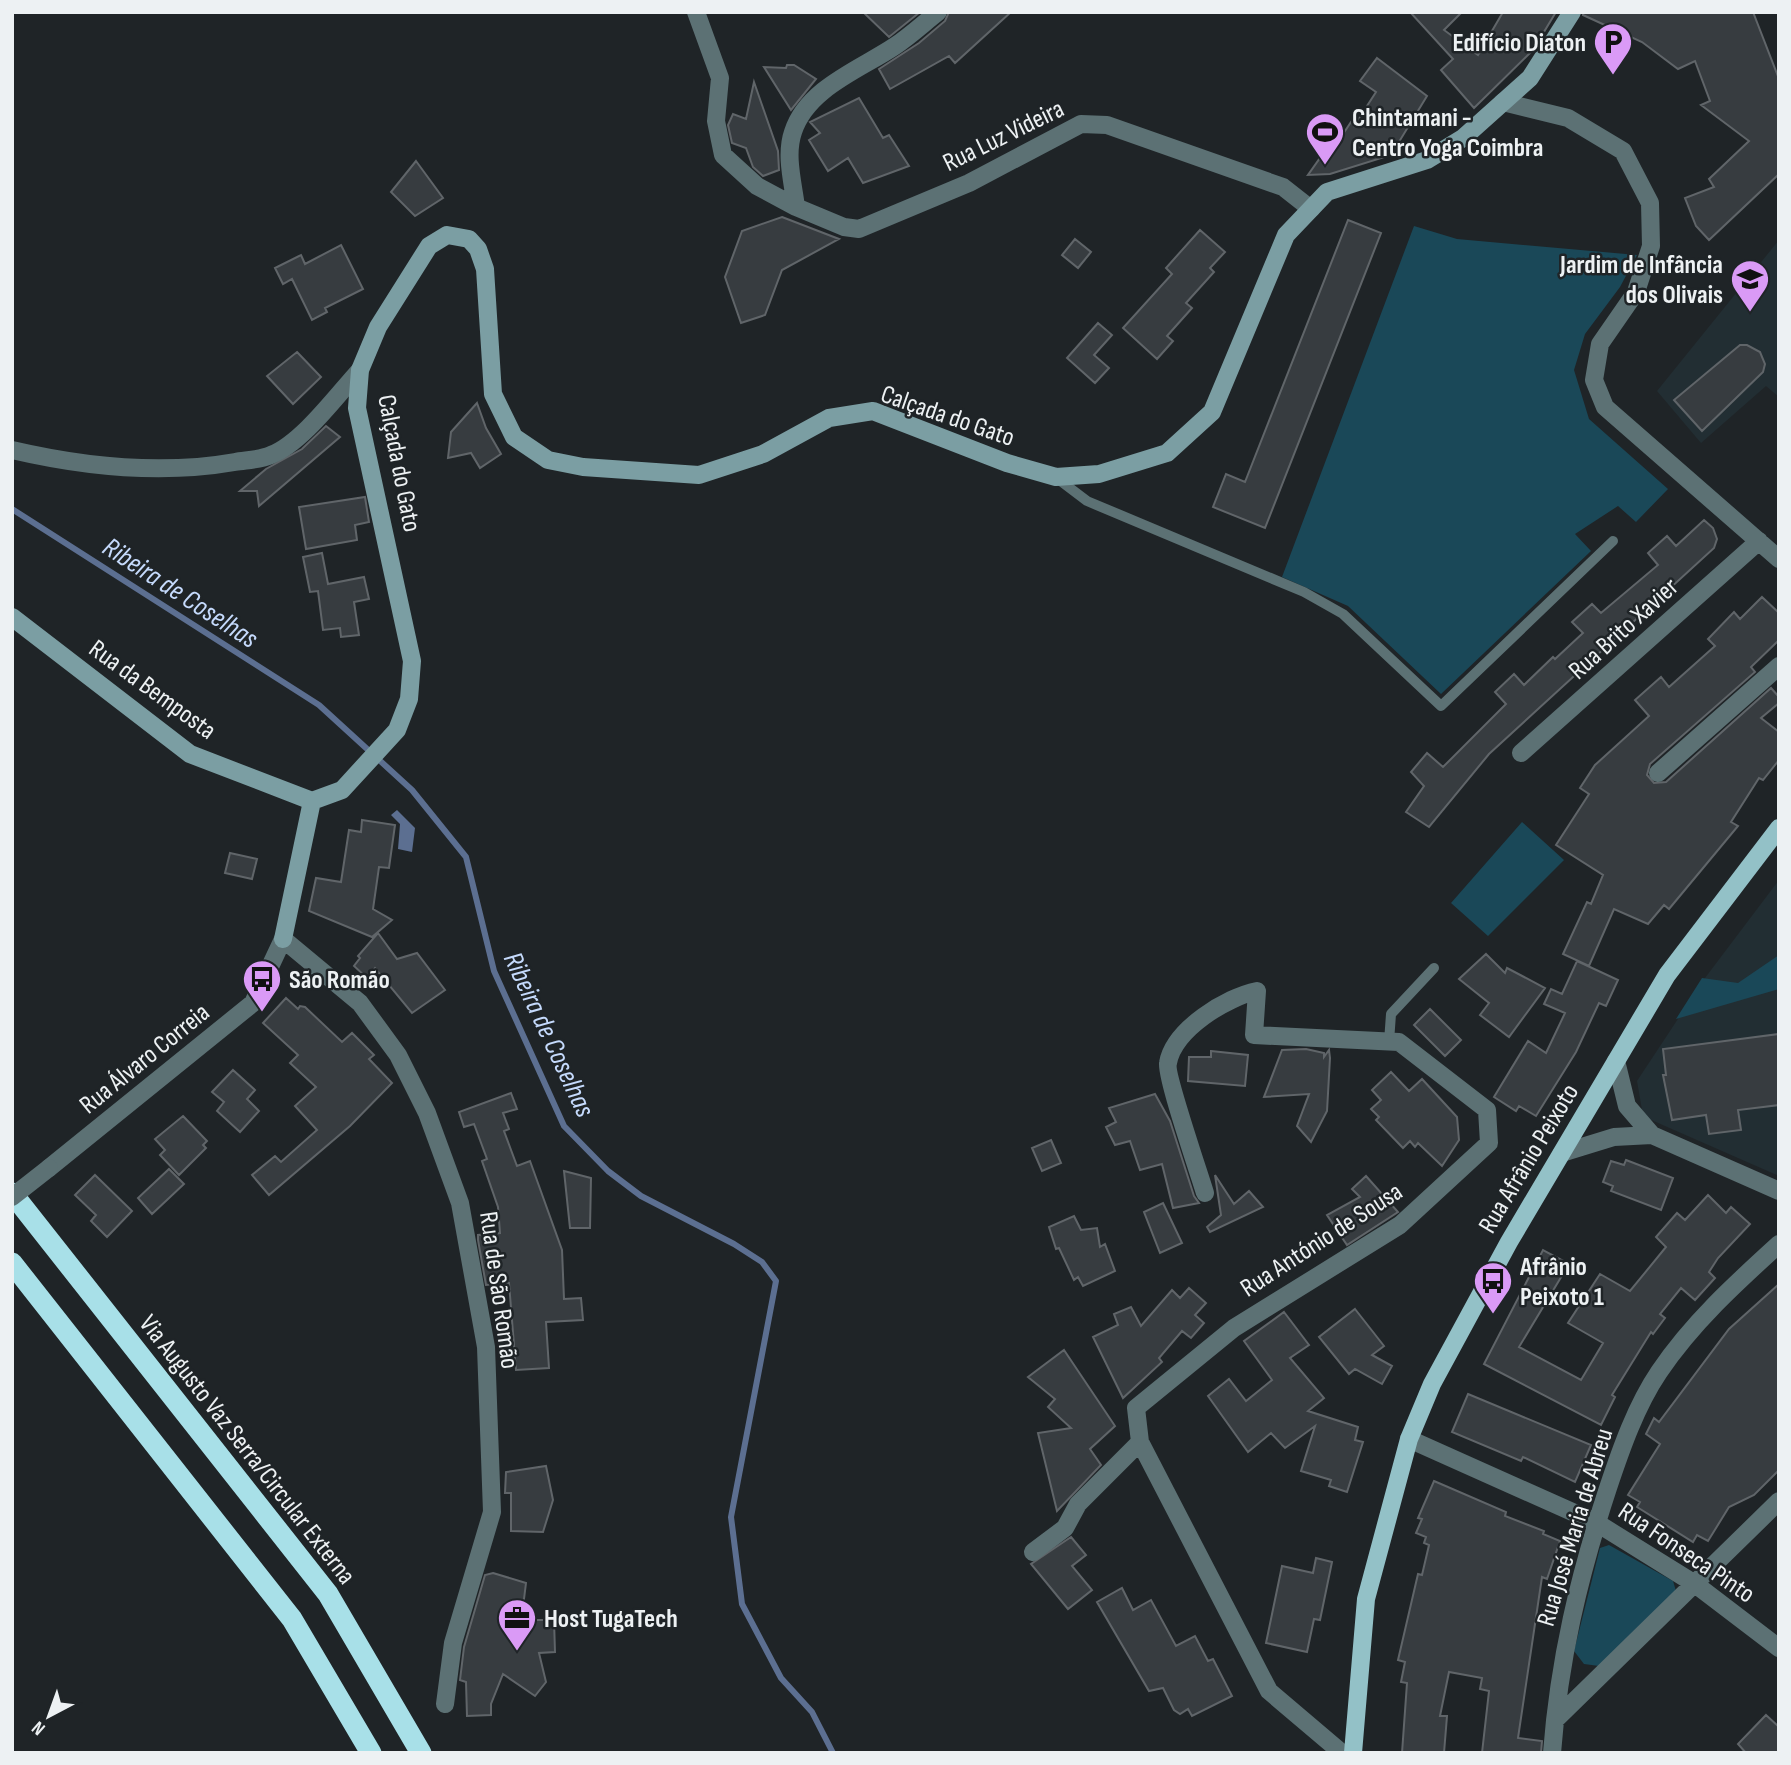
<svg xmlns="http://www.w3.org/2000/svg" width="1791" height="1765" font-family="'Sofia Sans Condensed',sans-serif">
	<style>
		.built { fill: #222e33 }
		.green { fill: #1a4858 }
		.water { fill: #5c6f91 }
		.lines { fill: none; stroke-linecap: round; stroke-linejoin: round }
		.stream { stroke: #5c6f91; stroke-width: 6 }
		.building { fill: #373c40; stroke: #606569; stroke-width: 2 }
		.lane { stroke: #5c7174; stroke-width: 10 }
		.street { stroke: #5c7174; stroke-width: 18 }
		.secondary { stroke: #7b9ea3; stroke-width: 18 }
		.primary { stroke: #93c1c7; stroke-width: 18 }
		.highway { stroke: #a8e0e8; stroke-width: 21 }
		.street-bridge { stroke: #5c7174; stroke-width: 18 }
		.labels { text-anchor: middle; stroke-width: 5; stroke-linejoin: round; paint-order: stroke }
		.poi-label { font-size: 26px; font-weight: bold; fill: #edf1f3; stroke: #1f2427; text-anchor: start }
		.street-label { font-size: 26px; fill: #edf1f3; stroke: #1f2427 }
		.water-label { font-size: 28px; font-style: italic; fill: #c5dafc; stroke: #1f2427 }
	</style>
	<rect width="100%" height="100%" fill="#1f2427"/>
	<path class="built" d="M1779,240V397L1766,386L1701,443L1657,391Z
		M1779,880V1176L1649,1119L1642,1110L1637,1081L1705,978Z"/>
	<path class="green" d="M1414,226L1457,239L1637,255L1620,287L1585,334L1574,370L1589,419L1668,489L1636,522L1618,506L1575,534L1591,551L1441,694L1348,606L1282,577Z
		M1522,822L1564,860L1488,936L1451,903Z
		M1779,955V989L1676,1019L1702,978L1738,983Z
		M1609,1545L1673,1581L1676,1591L1599,1666L1584,1664L1574,1651L1600,1548Z"/>
	<path class="water" d="M397,810L415,828L412,852L398,849L400,824L391,815Z"/>
	<g class="lines">
		<path class="stream" d="M12,509L319,705L412,790L466,857L494,971L564,1126L608,1171L641,1196L734,1244L762,1262L776,1281L731,1517L742,1604L781,1678L812,1712L833,1753"/>
	</g>
	<path class="building" d="M863,12H920L889,37Z
		M949,12H1011L955,63L949,56L890,89L879,69L919,43L945,21Z
		M1410,12H1462L1444,30L1478,55L1503,12H1556L1533,50L1474,108L1441,70L1453,59Z
		M1583,12H1753L1779,79V174L1709,240L1696,226L1685,198L1714,187L1709,179L1749,141L1701,105L1710,101L1695,61L1678,69L1642,42L1583,15Z
		M1377,58L1427,96L1391,155L1330,174L1308,175L1339,131L1343,134L1351,122L1354,126L1376,92L1360,81Z
		M787,65H794L816,79L791,110L764,67L786,68Z
		M754,82L778,151L779,170L763,176L753,167L746,148L732,143L728,125L733,114L746,119Z
		M859,98L883,138L889,135L909,166L863,183L848,158L828,171L809,140L820,133L810,122Z
		M416,161L443,198L415,216L391,192Z
		M782,217L839,239L782,270L765,315L741,323L725,277L742,231Z
		M1348,220L1381,233L1265,528L1213,507L1226,474L1245,482Z
		M1200,230L1225,252L1210,268L1214,272L1186,303L1192,308L1167,336L1173,341L1157,359L1123,328L1172,274L1166,268Z
		M1075,239L1091,252L1078,268L1062,255Z
		M341,245L363,289L325,308L327,312L312,320L292,279L283,284L275,268L301,255L305,264Z
		M1098,323L1112,335L1094,355L1109,368L1095,383L1067,358Z
		M1740,345H1747L1760,352L1765,364L1763,372L1702,431L1674,400Z
		M297,352L321,377L293,404L267,376Z
		M477,403L486,428L501,454L480,468L471,453L448,458L451,432Z
		M326,426L340,437L259,506L257,491H240L266,469L302,449Z
		M365,497L369,522L355,525L357,540L306,549L299,507Z
		M1704,520L1713,528L1717,539L1714,548L1489,754L1429,827L1406,812L1424,786L1411,772L1427,753L1443,767L1506,704L1495,692L1514,674L1524,685L1553,657L1555,659L1583,633L1572,622L1592,604L1601,613L1658,565L1648,553L1667,536L1676,546Z
		M322,553L328,584L364,577L369,599L354,602L359,635L341,637L340,628L323,630L318,591L310,592L303,557Z
		M1762,597L1779,613V640L1751,667L1755,672L1650,764L1647,775L1654,783L1666,782L1771,688L1779,697V703L1761,718L1779,732V760L1763,780L1759,778L1731,822L1738,826L1669,909L1664,905L1648,924L1614,909L1589,966L1563,954L1587,902L1591,904L1603,875L1556,845L1589,794L1580,788L1595,765L1649,716L1635,700L1661,677L1669,687L1715,646L1708,639L1734,612L1740,619Z
		M362,820L395,825L389,868L379,867L373,909L392,920L372,937L309,911L316,878L341,882L349,830L361,832Z
		M230,853L257,859L252,879L225,873Z
		M378,933L397,959L417,953L445,990L412,1013L375,968L367,978L354,966L360,958L358,956Z
		M1486,954L1505,973L1507,968L1545,988L1509,1037L1480,1015L1489,1003L1459,979Z
		M1577,961L1618,980L1606,1006L1599,1003L1576,1052L1536,1116L1519,1106L1516,1111L1494,1097L1528,1041L1546,1053L1565,1013L1544,1004L1551,989L1562,994Z
		M286,998L298,1009L300,1006L305,1007L342,1042L352,1033L374,1055L369,1059L392,1083L350,1126L269,1195L252,1175L275,1156L281,1162L317,1130L295,1106L316,1087L290,1063L298,1055L263,1023Z
		M1430,1009L1461,1040L1445,1056L1414,1025Z
		M1779,1034V1105L1738,1110L1741,1130L1709,1134L1706,1115L1672,1120L1663,1075H1666L1663,1049Z
		M1306,1049L1324,1053V1057L1329,1050L1330,1058L1327,1111L1311,1142L1297,1126L1309,1094L1264,1097L1282,1050Z
		M1211,1051L1248,1055L1245,1086L1188,1081L1189,1057H1211Z
		M233,1070L255,1090L247,1099L259,1111L240,1132L217,1111L224,1102L212,1092Z
		M1391,1072L1409,1091L1422,1079L1457,1117L1459,1140L1442,1166L1418,1143L1415,1147L1410,1141L1403,1148L1376,1120L1379,1117L1371,1109L1381,1100L1372,1090Z
		M511,1093L517,1109L503,1113L509,1129L504,1131L517,1166L530,1161L562,1250L564,1299L581,1298L583,1320L546,1322L549,1368L516,1370L509,1283L486,1285L478,1240V1235L500,1233L498,1207L482,1161L487,1159L474,1124L464,1127L459,1112Z
		M1155,1094L1170,1121L1194,1196L1199,1203L1173,1208L1162,1164L1140,1170L1130,1141L1115,1145L1106,1127L1116,1122L1109,1108Z
		M183,1116L207,1141L203,1145L206,1148L179,1175L160,1155L165,1150L155,1139Z
		M1051,1140L1061,1163L1042,1171L1032,1148Z
		M1626,1160L1673,1178L1661,1210L1611,1191L1613,1186L1603,1182L1611,1161L1624,1165Z
		M169,1169L184,1184L152,1214L138,1198Z
		M564,1171L591,1178L590,1228H570Z
		M95,1175L132,1211L107,1237L91,1221L96,1215L75,1195Z
		M1215,1175L1234,1204L1249,1191L1263,1207L1210,1232L1207,1227L1221,1215Z
		M1366,1176L1398,1212L1347,1245L1327,1215L1360,1197L1352,1189Z
		M1708,1195L1726,1213L1731,1207L1750,1224L1718,1258L1709,1272L1715,1278L1695,1300L1681,1288L1660,1314L1665,1318L1653,1334L1651,1332L1612,1395L1615,1397L1601,1425L1484,1364L1543,1250L1569,1264L1519,1347L1581,1380L1603,1343L1568,1323L1600,1274L1630,1291L1666,1247L1656,1237L1677,1213L1685,1220Z
		M1163,1203L1182,1243L1160,1253L1144,1212Z
		M1074,1216L1081,1230L1097,1228L1100,1247L1105,1244L1115,1271L1083,1286L1078,1277L1074,1280L1059,1248L1056,1249L1049,1227Z
		M1779,1284V1470L1754,1495L1729,1507L1708,1541L1697,1535L1693,1542L1637,1507L1640,1502L1628,1495L1660,1444L1646,1434L1654,1418L1659,1422L1729,1329Z
		M1189,1288L1206,1303L1195,1315L1204,1323L1191,1338L1182,1331L1159,1358L1162,1362L1123,1398L1093,1337L1118,1325L1114,1314L1131,1307L1141,1326L1172,1290L1180,1298Z
		M1355,1309L1384,1346L1372,1355L1392,1366L1382,1384L1355,1369L1349,1374L1319,1337Z
		M1284,1312L1309,1345L1290,1358L1324,1398L1308,1411L1358,1427L1355,1440L1363,1442L1347,1492L1329,1486L1331,1480L1301,1471L1315,1426L1285,1448L1271,1433L1248,1452L1208,1396L1229,1379L1246,1401L1272,1380L1244,1341Z
		M1064,1350L1115,1426L1090,1449L1101,1465L1057,1511L1038,1433L1071,1428L1048,1407L1055,1399L1028,1377Z
		M1468,1394L1591,1445L1575,1482L1523,1457L1521,1461L1452,1432Z
		M546,1466L553,1500L543,1532L511,1531V1493H505L506,1472Z
		M1434,1481L1506,1512L1505,1516L1544,1531L1543,1534L1560,1541L1547,1579L1542,1577L1518,1738L1542,1741L1541,1753H1482L1489,1691L1480,1689L1482,1678L1449,1672L1440,1716H1447L1444,1753H1402L1407,1683L1401,1682L1405,1662L1398,1660L1418,1574L1422,1575L1429,1545L1424,1543L1426,1537L1416,1533L1422,1519L1418,1518Z
		M1071,1537L1086,1555L1072,1566L1092,1590L1068,1609L1031,1564Z
		M1316,1558L1332,1562L1320,1620L1314,1619L1307,1652L1266,1643L1282,1566L1313,1573Z
		M493,1573L526,1583L522,1615L535,1614V1620H554L555,1652L539,1653L546,1682L535,1696L503,1674L491,1704V1715L467,1716L466,1682L460,1680L464,1647L485,1575Z
		M1122,1588L1133,1610L1151,1600L1176,1646L1195,1636L1208,1661L1213,1659L1232,1696L1192,1716L1188,1709L1180,1714L1174,1710L1163,1688L1149,1691L1097,1602Z
		M1766,1715L1779,1727V1753H1746L1738,1744Z"/>
	<g class="lines">
		<path class="lane" d="M1058,479L1087,501L1304,592L1343,614L1441,706L1613,541
			M1389,1042L1391,1014L1434,968"/>
		<path class="street" d="M696,12L720,78L716,121L723,155L757,186L796,207C793,183 785,155 793,132C807,88 861,69 895,46C910,36 924,23 938,12
			M1503,102L1568,118L1623,151L1650,203L1651,246L1636,292L1600,344L1594,380L1605,407L1779,559
			M796,207L844,227L859,229L969,183L1081,124L1107,125L1283,187L1311,209
			M12,450C85,467 161,475 235,462C246,460 260,460 271,455C302,443 337,395 360,370
			M1521,753L1759,541
			M1658,773L1779,666
			M1616,1061L1627,1106L1652,1135
			M1562,1153L1614,1137L1652,1135L1779,1191
			M49,1168L253,1003L283,939L360,1003L398,1055L427,1113L460,1203L486,1347L492,1512L453,1643L445,1704
			M1205,1193C1199,1173 1165,1074 1168,1063C1174,1029 1227,997 1257,991L1254,1035L1399,1042L1487,1110L1489,1143L1400,1225L1234,1328L1136,1408L1140,1442L1269,1691L1342,1753
			M1409,1439L1597,1523L1695,1584L1779,1648
			M1033,1552L1065,1528L1078,1504L1140,1442
			M1555,1720L1779,1501
			M1552,1753C1559,1660 1579,1576 1608,1488C1621,1449 1636,1406 1659,1372C1692,1323 1736,1283 1779,1244"/>
		<path class="secondary" d="M12,617L190,754L312,801
			M312,801L342,790L397,730L409,699L412,661L357,408L360,370L378,327L429,246L447,235L469,239L478,249L485,269L493,394L514,437L548,460L583,467L699,475L763,454L829,418L873,411L1007,463L1056,477L1099,474L1167,453L1212,412L1286,235L1327,192L1427,160L1463,138L1530,78L1572,12
			M283,939L312,801"/>
		<path class="primary" d="M1353,1753L1366,1599L1409,1439L1432,1384L1509,1242L1667,975L1779,828"/>
		<path class="highway" d="M12,1193L328,1594L421,1753
			M12,1263L292,1619L371,1753"/>
		<path class="street-bridge" d="M12,1197L49,1168"/>
	</g>
	<defs>
		<g id="parking-pin" transform="scale(2.0125)"><path d="M0 17L-7.5 6A9.5 9.5 0 1 1 7.5 6Z" fill="#da9af6" stroke="#1f2427"/><path d="M-3.5-5.5H1a3.5 3.5 0 0 1 0 7H-1V5.5H-3.5ZM-1-3.4V-.6H.8a1.4 1.4 0 0 0 0-2.8Z" fill="#111"/></g>
		<g id="stadium-pin" transform="scale(2.0125)"><path d="M0 17L-7.5 6A9.5 9.5 0 1 1 7.5 6Z" fill="#da9af6" stroke="#1f2427"/><path d="M0-5a6.5 5 0 1 0 0 10a6.5 5 0 1 0 0-10ZM-3.5-1.8h7v3.6h-7Z" fill="#111"/></g>
		<g id="school-pin" transform="scale(2.0125)"><path d="M0 17L-7.5 6A9.5 9.5 0 1 1 7.5 6Z" fill="#da9af6" stroke="#1f2427"/><path d="M0-5L7-2L0 1L-7-2ZM-4 1L0 2.5L4 1V4Q0 6-4 4Z" fill="#111"/></g>
		<g id="bus-pin" transform="scale(2.0125)"><path d="M0 17L-7.5 6A9.5 9.5 0 1 1 7.5 6Z" fill="#da9af6" stroke="#1f2427"/><path d="M-5-6H5V4H4V6H2V4H-2V6H-4V4H-5ZM-3.5-4V0h7V-4ZM-3.5 1.2v1.5H-2V1.2ZM2 1.2v1.5H3.5V1.2Z" fill="#111"/></g>
		<g id="office-pin" transform="scale(2.0125)"><path d="M0 17L-7.5 6A9.5 9.5 0 1 1 7.5 6Z" fill="#da9af6" stroke="#1f2427"/><path d="M-6-3h4V-5.5h4V-3h4V5H-6ZM-1-4.5V-3h2v-1.5ZM-6 0V1H6V0Z" fill="#111"/></g>
	</defs>
	<g fill-rule="evenodd">
		<use href="#parking-pin" x="1613" y="42"/>
		<use href="#stadium-pin" x="1325" y="132"/>
		<use href="#school-pin" x="1750" y="279"/>
		<use href="#bus-pin" x="262" y="979"/>
		<use href="#bus-pin" x="1493" y="1281"/>
		<use href="#office-pin" x="517" y="1618"/>
	</g>
	<g class="labels">
		<g class="poi-label">
			<text x="1586" y="51" text-anchor="end">Edifício Diaton</text>
			<text x="1352" y="126">Chintamani -<tspan x="1352" dy="30">Centro Yoga Coimbra</tspan></text>
			<text x="1723" y="273" text-anchor="end">Jardim de Infância<tspan x="1723" dy="30">dos Olivais</tspan></text>
			<text x="289" y="988">São Romão</text>
			<text x="1520" y="1275">Afrânio<tspan x="1520" dy="30">Peixoto 1</tspan></text>
			<text x="544" y="1627">Host TugaTech</text>
		</g>
		<g class="street-label">
			<text transform="translate(1003 135) rotate(-26)" y="9">Rua Luz Videira</text>
			<text transform="translate(948 415) rotate(19)" y="9">Calçada do Gato</text>
			<text transform="translate(400 463) rotate(79)" y="9">Calçada do Gato</text>
			<text transform="translate(1623 628) rotate(-42)" y="9">Rua Brito Xavier</text>
			<text transform="translate(153 689) rotate(36)" y="9">Rua da Bemposta</text>
			<text transform="translate(144 1058) rotate(-39)" y="9">Rua Álvaro Correia</text>
			<text transform="translate(1528 1158) rotate(-59)" y="9">Rua Afrânio Peixoto</text>
			<text transform="translate(1321 1239) rotate(-33)" y="9">Rua António de Sousa</text>
			<text transform="translate(500 1290) rotate(82)" y="9">Rua de São Romão</text>
			<text transform="translate(248 1449) rotate(52)" y="9">Via Augusto Vaz Serra/Circular Externa</text>
			<text transform="translate(1574 1527) rotate(-73)" y="9">Rua José Maria de Abreu</text>
			<text transform="translate(1687 1552) rotate(34)" y="9">Rua Fonseca Pinto</text>
		</g>
		<g class="water-label">
			<text transform="translate(181 592) rotate(33)" y="10">Ribeira de Coselhas</text>
			<text transform="translate(550 1034) rotate(65)" y="10">Ribeira de Coselhas</text>
		</g>
	</g>
	<rect width="1791" height="1765" fill="none" stroke="#edf1f3" stroke-width="28"/>
	<g transform="translate(49 1716) rotate(221)" stroke="#1f2427" stroke-width="5" paint-order="stroke">
	<path d="M0-5L12 26L0 18L-12 26Z" fill="#edf1f3"/>
	<text y="-10" font-size="19" font-weight="bold" text-anchor="middle" fill="#edf1f3">N</text>
	</g>
</svg>
